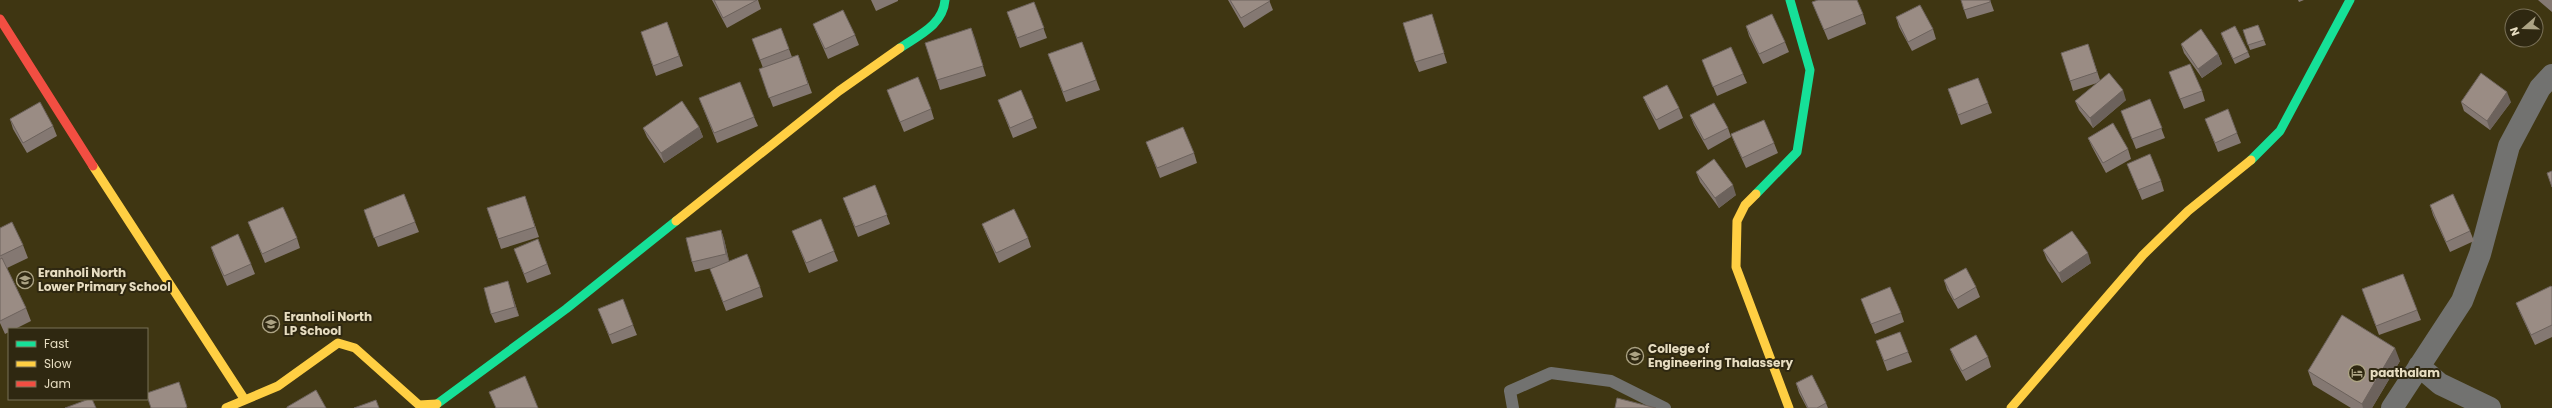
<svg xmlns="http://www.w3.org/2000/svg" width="2552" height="408" font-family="Poppins,sans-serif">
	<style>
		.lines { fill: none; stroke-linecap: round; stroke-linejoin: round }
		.lane { stroke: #727270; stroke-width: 12 }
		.street { stroke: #727270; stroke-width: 22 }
		.fast { stroke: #16e098; stroke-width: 9 }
		.slow { stroke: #ffcf43; stroke-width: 9 }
		.jam { stroke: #f24e42; stroke-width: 9 }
		.wall { fill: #847872 }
		.shaded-wall { fill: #6c625c }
		.building { fill: #9a8c84; stroke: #6c625c }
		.labels { text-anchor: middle; stroke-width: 4; stroke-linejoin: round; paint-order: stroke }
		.poi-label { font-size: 12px; font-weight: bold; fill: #e7ddc1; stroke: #2f2811; text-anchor: start }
	</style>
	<rect width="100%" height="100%" fill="#3f3612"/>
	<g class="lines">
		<path class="lane" d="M1513,408L1510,391L1551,373L1611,381L1665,408"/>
		<path class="street" d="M2419,366L2440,384L2490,408
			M2392,408L2462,301L2480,254L2509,146L2540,88L2552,75"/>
		<path class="fast" d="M900,48C919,35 943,25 945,0
			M2251,160L2280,131L2350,0
			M1756,194L1797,152L1810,70L1790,0
			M437,404L566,309L676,221"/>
		<path class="slow" d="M93,166L245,400
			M1756,194L1745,205L1737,221L1736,267L1789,408
			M676,221L839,91L900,48
			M226,408L278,386L338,343L355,348L419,405L437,404
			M2011,408L2143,255L2188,211L2251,160"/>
		<path class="jam" d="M0,19L93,166"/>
	</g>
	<path class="wall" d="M712,0H758L761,9L727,28Z
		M871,0H898V1L876,11Z
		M1228,0H1269L1273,10L1244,28Z
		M1990,0L1994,11L1967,19L1964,10Z
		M2298,0H2304L2299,2Z
		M2538,0H2552V12Z
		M1034,2L1047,38L1020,48L1007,12Z
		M1812,2L1863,14L1866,24L1828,40Z
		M1896,17L1933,29L1936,39L1912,51L1899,27Z
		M667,22L683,66L656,76L641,32Z
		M813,24L855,35L859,45L828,59L817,34Z
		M1435,24L1447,63L1419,72L1415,62Z
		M2258,25L2266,45L2250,50L2243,30Z
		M1746,26L1785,42L1789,52L1763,64L1749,36Z
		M781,28L792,57L798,55L812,93L773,107L759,69L763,68L752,39Z
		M971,28L986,76L940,90L937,80Z
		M2221,33L2248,52L2250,57L2235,64L2223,39Z
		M1082,42L1100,90L1066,102L1048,54Z
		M2088,44L2100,80L2126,100L2093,128L2079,110L2075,101L2097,83L2073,91L2070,81Z
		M2181,44L2218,54L2222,64L2202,78L2184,53Z
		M1702,60L1743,74L1747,83L1717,96Z
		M2169,72L2202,91L2205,101L2184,109Z
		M1978,78L1992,113L1961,125L1948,89Z
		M887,90L931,109L934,119L904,132Z
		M1643,97L1679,108L1683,118L1659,130L1647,106Z
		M699,98L754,117L758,126L717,143Z
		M2150,99L2165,138L2136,149L2121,111Z
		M998,100L1033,118L1037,128L1013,138Z
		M2461,102H2511L2490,130L2464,111Z
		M1690,115L1728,128L1731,137L1708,150L1694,125Z
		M10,119L53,126L57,136L27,153L13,129Z
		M2205,119L2237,133L2241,143L2218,152Z
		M699,127L703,137L664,163L647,137L643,128Z
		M1731,134L1774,143L1778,153L1746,168L1735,144Z
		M2088,138L2128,149L2131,159L2106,173L2092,147Z
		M1146,142L1194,153L1197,163L1160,178Z
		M2127,164L2161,181L2164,191L2142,200Z
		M1696,172L1736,195L1719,208L1700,182Z
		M875,185L890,224L858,237L843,198Z
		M404,194L419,232L378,247L364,210Z
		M528,205L539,237L501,249L487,208Z
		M2430,205L2470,231L2474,241L2450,252L2433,215Z
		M248,222L297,238L300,248L265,263Z
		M982,224L1028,238L1031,247L999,263L986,234Z
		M0,228L23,245L28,258L7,268L26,308L31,321L15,329H9V332L5,334L0,323Z
		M721,230L724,239L729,261L760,287L763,297L726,311L710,269L716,267L695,272L692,262Z
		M792,231L834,251L838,261L809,273Z
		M538,239L551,274L527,283L514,249Z
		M211,247L251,264L255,274L227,286L214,256Z
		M2043,250L2091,263L2062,283L2047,260Z
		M2403,274L2421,320L2379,335L2362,289Z
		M1944,280L1976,287L1980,297L1958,309L1947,290Z
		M2552,287V337L2535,345L2520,313L2516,303Z
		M511,291L519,316L495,323L491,314Z
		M1861,299L1901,313L1904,322L1875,334Z
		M598,309L633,325L637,335L612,344Z
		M1900,332L1912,362L1887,371L1876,341Z
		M1950,349L1988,357L1991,367L1966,381L1954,359Z
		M2400,361L2372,408H2351L2313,385L2308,371Z
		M1796,383L1826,403L1828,408H1807L1799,393Z"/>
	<path class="shaded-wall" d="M971,28L975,38L986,76L983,66Z
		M2218,54L2222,64L2202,78L2198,69Z
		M2123,90L2126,100L2093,128L2090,118Z
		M2507,92L2511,102L2490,130L2487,121Z
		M699,127L703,137L664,163L661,153Z
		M1733,185L1736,195L1719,208L1715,198Z
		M721,230L724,239L730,264L726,254Z
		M2088,253L2091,263L2062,283L2059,273Z
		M508,281L511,291L519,316L515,307Z
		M2395,348L2400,361L2372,408H2363L2362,404Z"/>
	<path class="building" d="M714,0H757L723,18Z
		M1230,0H1269L1270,1L1241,18Z
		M1818,0H1857L1863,14L1824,30L1812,2Z
		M1961,0H1990V2L1964,10Z
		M1034,2L1044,28L1017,38L1007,12Z
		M1920,5L1933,29L1908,42L1896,17Z
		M843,10L855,35L825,49L813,24Z
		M1432,14L1444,53L1415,62L1403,23Z
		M1772,14L1785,42L1759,54L1746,26Z
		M667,22L679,56L653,66L641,32Z
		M2258,25L2264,40L2248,45L2243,30Z
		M2235,26L2248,52L2233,59L2221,33Z
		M781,28L789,49L760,60L752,39Z
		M971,28L983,66L937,80L925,43Z
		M2201,29L2218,54L2198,69L2181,44Z
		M1082,42L1096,80L1063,92L1048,54Z
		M2088,44L2097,72L2070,81L2061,53Z
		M1731,47L1743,74L1713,87L1702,60Z
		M798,55L808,84L769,98L759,69Z
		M2190,64L2202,91L2180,99L2169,72Z
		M2109,73L2123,90L2090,118L2075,101Z
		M2481,73L2507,92L2487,121L2461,102Z
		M918,77L931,109L900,122L887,90Z
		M1978,78L1988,103L1958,115L1948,89Z
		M740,82L754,117L714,133L699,98Z
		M1667,85L1679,108L1656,120L1643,97Z
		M1021,90L1033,118L1010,128L998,100Z
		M2150,99L2162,128L2132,139L2121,111Z
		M682,101L699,127L661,153L643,128Z
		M40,102L53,126L23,143L10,119Z
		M1714,103L1728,128L1704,140L1690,115Z
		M2228,109L2237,133L2215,143L2205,119Z
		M1764,120L1774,143L1742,158L1731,134Z
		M2113,123L2128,149L2103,163L2088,138Z
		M1183,127L1194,153L1157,168L1146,142Z
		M2150,154L2161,181L2138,190L2127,164Z
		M1714,159L1733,185L1715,198L1696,172Z
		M2552,171V187L2547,173Z
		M875,185L887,215L855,227L843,198Z
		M404,194L415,222L374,238L364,210Z
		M2453,194L2470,231L2446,242L2430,205Z
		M525,196L535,227L498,239L487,208Z
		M283,207L297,238L262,254L248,222Z
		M1014,209L1028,238L996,253L982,224Z
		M821,219L834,251L806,263L792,231Z
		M12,222L23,245L0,256V228Z
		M721,230L726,254L692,262L686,238Z
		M2072,231L2088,253L2059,273L2043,250Z
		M238,234L251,264L224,276L211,247Z
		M538,239L547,264L524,274L514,249Z
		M747,254L760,287L723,302L710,269Z
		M2,258L26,308L0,321V259Z
		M1966,268L1976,287L1954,300L1944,280Z
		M2403,274L2417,310L2376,326L2362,289Z
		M508,281L515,307L491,314L484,288Z
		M2551,286L2552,287V325L2531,335L2516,303Z
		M1890,287L1901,313L1871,324L1861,299Z
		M623,299L633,325L609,335L598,309Z
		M2342,315L2395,348L2362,404L2308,371Z
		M1900,332L1908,352L1884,361L1876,341Z
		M1976,335L1988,357L1962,371L1950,349Z
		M1812,375L1826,403L1817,408H1808L1796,383Z
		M525,376L538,408H496L489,392Z
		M179,382L187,407L185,408H151L147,396V393Z
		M316,390L326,408H287V407Z
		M1617,398L1656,408H1615Z
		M89,399H92L96,408H65Z
		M376,400L379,408H354Z"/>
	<defs>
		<g id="school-ring" transform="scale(0.9)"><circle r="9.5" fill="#2f2811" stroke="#aca384" stroke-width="1.5"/><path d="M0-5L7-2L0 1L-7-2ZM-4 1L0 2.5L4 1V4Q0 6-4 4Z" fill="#aca384"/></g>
		<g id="university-ring" transform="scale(0.9)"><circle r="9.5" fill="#2f2811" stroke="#aca384" stroke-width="1.5"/><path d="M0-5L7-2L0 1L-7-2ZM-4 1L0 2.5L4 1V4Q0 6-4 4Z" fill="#aca384"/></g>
		<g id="hotel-ring" transform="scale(0.9)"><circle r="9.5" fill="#2f2811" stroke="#aca384" stroke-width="1.5"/><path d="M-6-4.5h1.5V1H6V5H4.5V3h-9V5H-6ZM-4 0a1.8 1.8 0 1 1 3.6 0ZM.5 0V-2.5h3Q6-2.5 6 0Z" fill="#aca384"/></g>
	</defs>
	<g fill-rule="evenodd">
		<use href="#school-ring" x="25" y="280"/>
		<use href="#school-ring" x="271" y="324"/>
		<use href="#university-ring" x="1635" y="356"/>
		<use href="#hotel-ring" x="2357" y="373"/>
	</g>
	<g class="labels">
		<g class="poi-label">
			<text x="38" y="277">Eranholi North<tspan x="38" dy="14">Lower Primary School</tspan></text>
			<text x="284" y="321">Eranholi North<tspan x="284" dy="14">LP School</tspan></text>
			<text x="1648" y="353">College of<tspan x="1648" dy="14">Engineering Thalassery</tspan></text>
			<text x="2370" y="377">paathalam</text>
		</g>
	</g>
	<rect x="8" y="328" width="140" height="72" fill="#2f2811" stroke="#797057"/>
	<rect x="16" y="341" width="20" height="6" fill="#16e098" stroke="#797057"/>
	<text x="44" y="348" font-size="12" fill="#e7ddc1">Fast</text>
	<rect x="16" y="361" width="20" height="6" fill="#ffcf43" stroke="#797057"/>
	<text x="44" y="368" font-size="12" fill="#e7ddc1">Slow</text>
	<rect x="16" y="381" width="20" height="6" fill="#f24e42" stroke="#797057"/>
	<text x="44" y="388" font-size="12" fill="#e7ddc1">Jam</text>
	<g transform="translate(2524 28) rotate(250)"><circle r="19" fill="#2f2811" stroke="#797057"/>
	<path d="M0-3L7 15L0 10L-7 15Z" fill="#aca384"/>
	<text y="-6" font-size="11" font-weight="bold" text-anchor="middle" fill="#e7ddc1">N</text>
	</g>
</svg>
